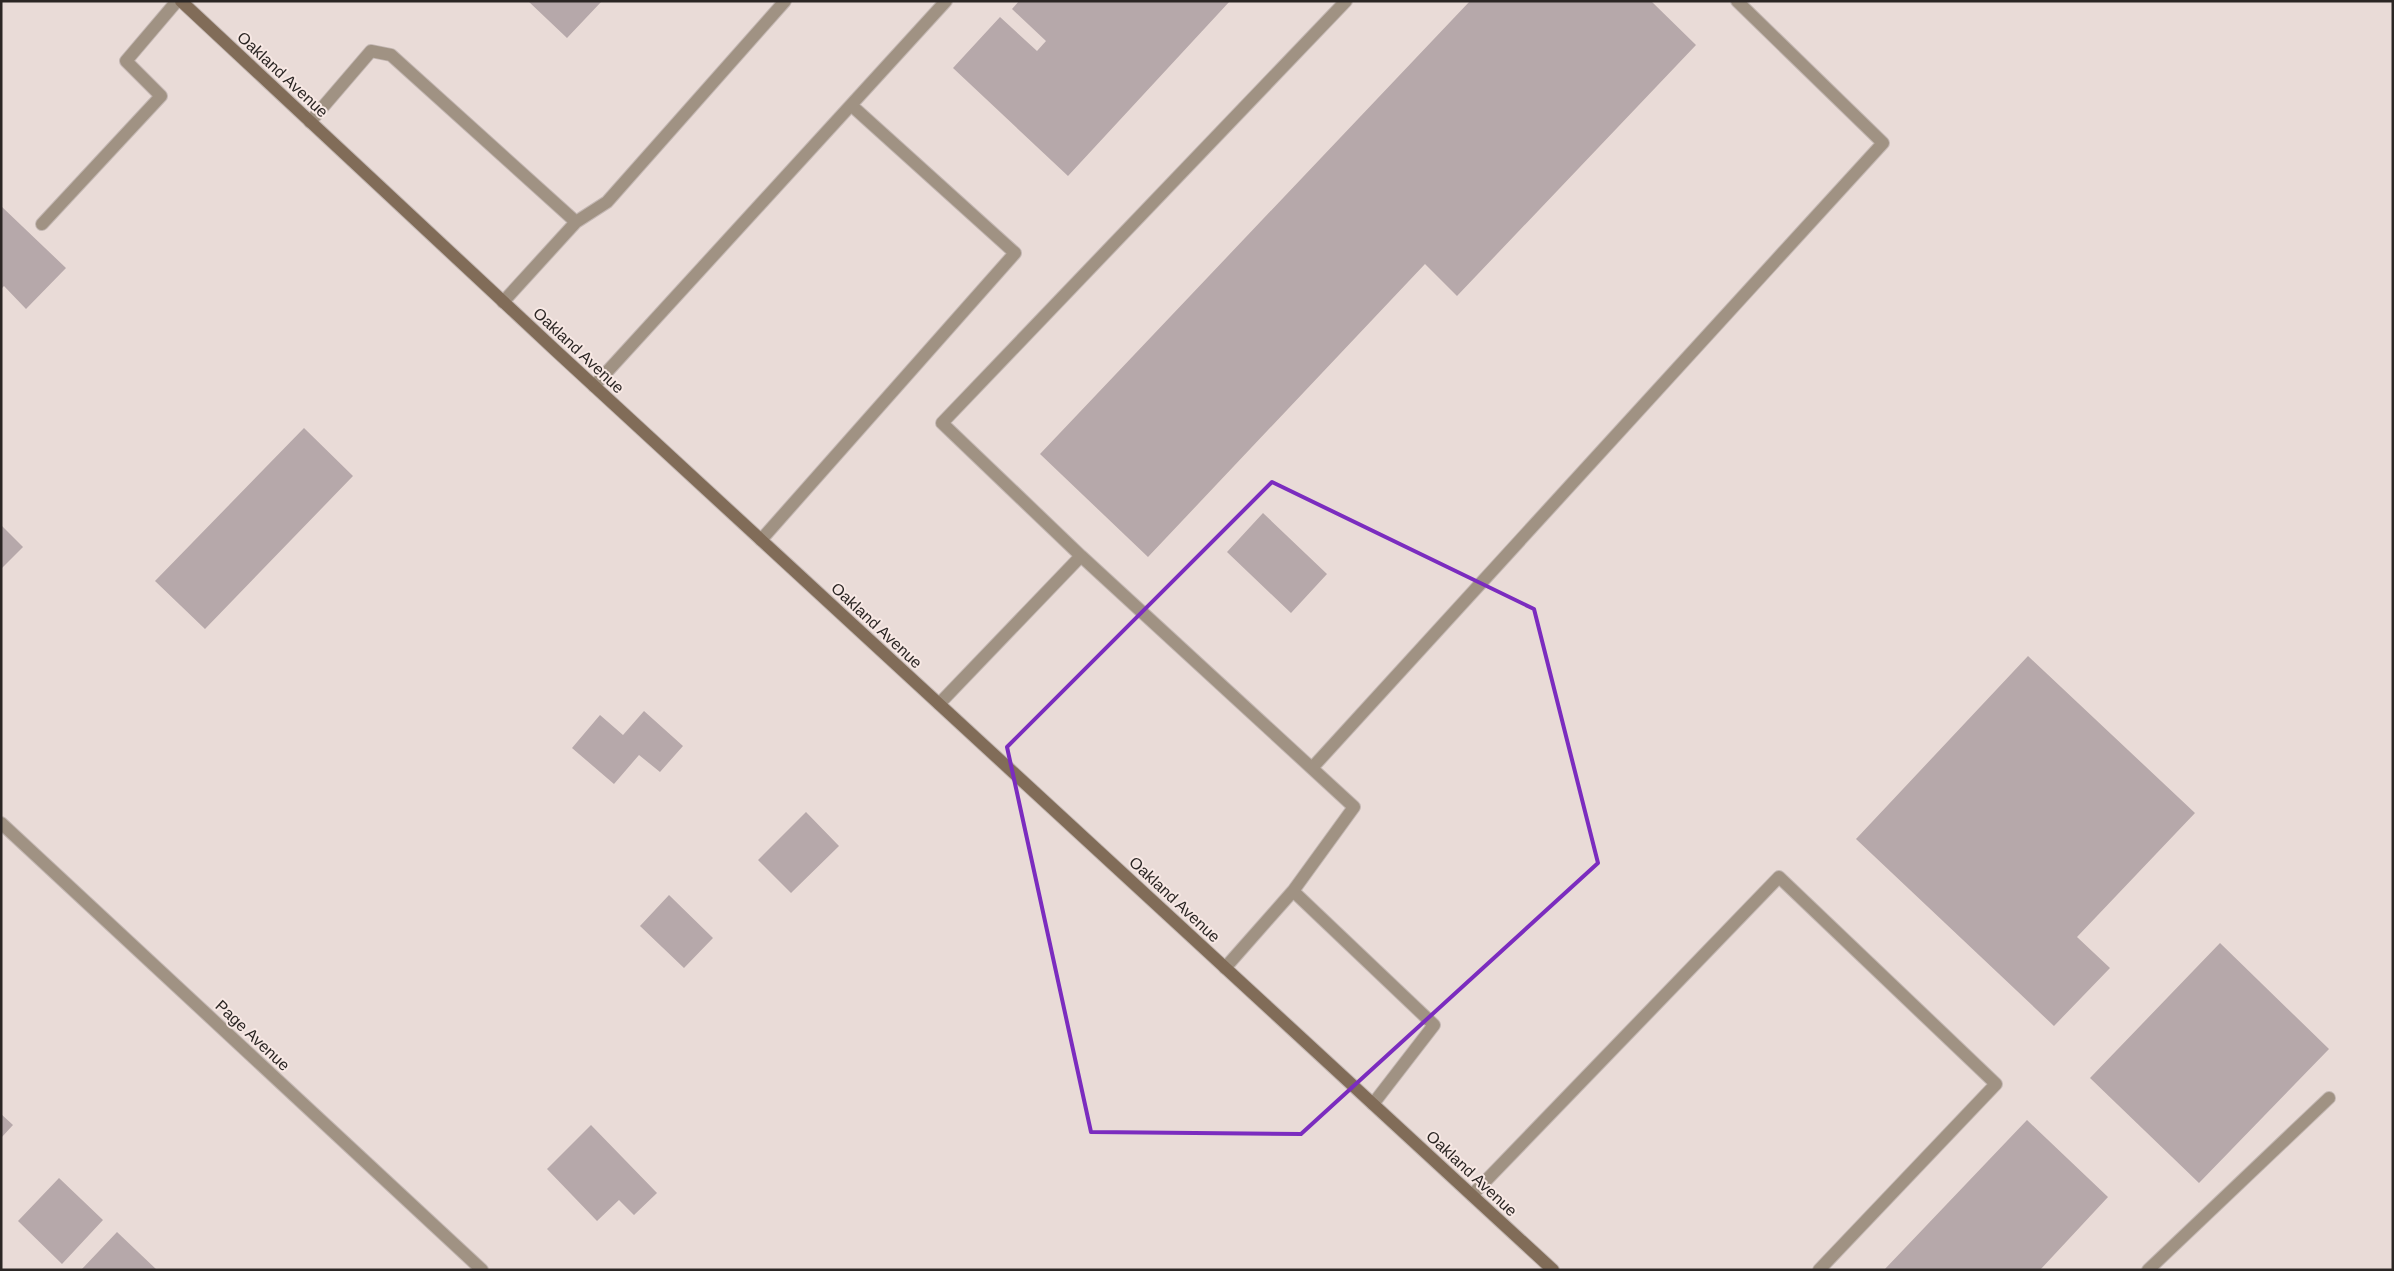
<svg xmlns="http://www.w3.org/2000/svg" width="2394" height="1271" font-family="Arial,sans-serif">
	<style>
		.building { fill: #b6a8aa }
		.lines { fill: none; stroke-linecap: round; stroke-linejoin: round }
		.lane-casing { stroke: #c3b7b3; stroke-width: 14 }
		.street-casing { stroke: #c3b7b3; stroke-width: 14 }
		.secondary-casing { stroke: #c3b7b3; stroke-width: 14 }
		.lane { stroke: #a09283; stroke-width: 12 }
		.street { stroke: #a09283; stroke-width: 12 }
		.secondary { stroke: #816c58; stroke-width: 12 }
		.marked { fill: none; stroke: #7b2cbf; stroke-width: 4; stroke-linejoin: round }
		.labels { text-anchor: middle; stroke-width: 4; stroke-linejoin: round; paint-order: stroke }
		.street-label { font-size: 16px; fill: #2b2624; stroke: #f7e8e4 }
	</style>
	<rect width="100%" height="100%" fill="#e9dbd7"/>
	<path class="building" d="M528,1H602L567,38Z
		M1019,1H1230L1068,176L953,68L1000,17L1037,51L1046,41L1012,9Z
		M1470,1H1651L1696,45L1457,296L1425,264L1148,557L1040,454Z
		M1,206L66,268L26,309L4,286L1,289Z
		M304,428L353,476L205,629L155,581Z
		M1263,513L1327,574L1291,613L1227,552Z
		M1,525L23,547L1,569Z
		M2028,656L2195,813L2077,937L2110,968L2054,1026L1856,839Z
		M644,711L683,746L660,772L639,755L614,784L572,748L600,715L623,735Z
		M806,812L839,846L791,893L758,860Z
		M669,895L713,938L684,968L640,926Z
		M2220,943L2329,1049L2199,1183L2090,1078Z
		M1,1114L13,1125L1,1138Z
		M2027,1120L2108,1197L2040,1270H1884Z
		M591,1125L657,1193L634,1215L619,1200L597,1221L547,1169Z
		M59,1178L103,1220L62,1264L18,1221Z
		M117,1232L157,1270H81Z"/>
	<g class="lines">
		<g class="lane-casing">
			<path id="lane" d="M851,105L946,1
				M310,122L371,51L391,55L576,222L607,202L785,1
				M42,224L161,96L126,61L177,1
				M503,302L576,222
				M594,386L851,105L1015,253L761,540
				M1081,556L942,423L1346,1
				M939,704L1081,556L1354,807L1293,891
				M1312,768L1883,143L1737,1
				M1225,968L1293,891L1434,1025L1373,1104
				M1472,1195L1779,877L1996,1084L1819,1270
				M2148,1270L2329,1098"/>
		</g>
		<g class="street-casing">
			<path id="street" d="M1,823L482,1270"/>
		</g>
		<g class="secondary-casing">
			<path id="secondary" d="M181,1L555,350L1553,1270"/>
		</g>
		<use href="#lane" class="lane"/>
		<use href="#street" class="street"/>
		<use href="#secondary" class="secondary"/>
	</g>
	<path class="marked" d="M1272,482L1534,609L1598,863L1301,1134L1091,1132L1007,747Z"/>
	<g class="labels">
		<g class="street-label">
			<text transform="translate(283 74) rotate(43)" y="6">Oakland Avenue</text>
			<text transform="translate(579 350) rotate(43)" y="6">Oakland Avenue</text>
			<text transform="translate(877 625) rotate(43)" y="6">Oakland Avenue</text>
			<text transform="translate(1175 899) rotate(43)" y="6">Oakland Avenue</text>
			<text transform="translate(253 1035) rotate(43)" y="6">Page Avenue</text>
			<text transform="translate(1472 1173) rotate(43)" y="6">Oakland Avenue</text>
		</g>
	</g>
	<rect width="2394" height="1271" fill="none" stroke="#2b2624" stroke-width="5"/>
</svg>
